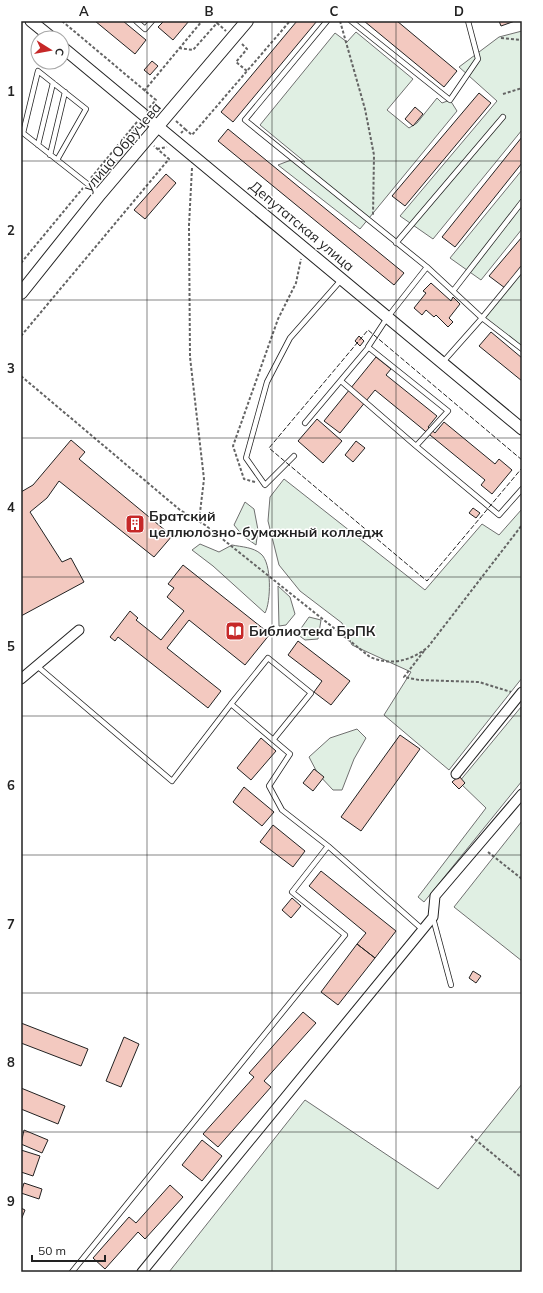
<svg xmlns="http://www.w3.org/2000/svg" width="543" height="1293" font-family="Mulish,sans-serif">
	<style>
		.green { fill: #e0efe3; stroke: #6f6f6f }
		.building { fill: #f3c9c0; stroke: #222 }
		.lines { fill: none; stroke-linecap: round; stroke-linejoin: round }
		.service-casing { stroke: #222; stroke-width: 6 }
		.minor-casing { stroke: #222; stroke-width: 11 }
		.tertiary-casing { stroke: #222; stroke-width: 13 }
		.secondary-casing { stroke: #222; stroke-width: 14 }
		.path { stroke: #646464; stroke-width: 2; stroke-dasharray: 3 2; stroke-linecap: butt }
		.service { stroke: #fff; stroke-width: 4.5 }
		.minor { stroke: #fff; stroke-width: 9 }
		.tertiary { stroke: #fff; stroke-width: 11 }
		.secondary { stroke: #fff; stroke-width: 12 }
		.fence { stroke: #222; stroke-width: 1; stroke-dasharray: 5 2; stroke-linecap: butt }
		.grid { fill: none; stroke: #222; stroke-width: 1; stroke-opacity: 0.55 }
		.labels { text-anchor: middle; stroke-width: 3; stroke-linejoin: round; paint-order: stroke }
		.street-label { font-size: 14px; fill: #222; stroke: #fff }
		.poi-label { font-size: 14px; font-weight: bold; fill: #222; stroke: #fff; text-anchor: start }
		.neatline { fill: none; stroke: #222; stroke-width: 1.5 }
		.grid-label { font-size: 13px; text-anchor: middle; font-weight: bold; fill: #222 }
	</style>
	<rect width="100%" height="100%" fill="#fff"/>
	<path class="green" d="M522,31V130L433,239L400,216L497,101L459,67L499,37Z
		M356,32L413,79L387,110L409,128L417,123L437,98L442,103L450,100L457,111L360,229L278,165L291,160L305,162L260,125L335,33L347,42Z
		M522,170V229L481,280L450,258Z
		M522,269V351L482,318Z
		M284,479L425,590L482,524L499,535L522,509V678L449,770L384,715L411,672L352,645L342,623L300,591L279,565L268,521L270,497Z
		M245,502L254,509L258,530L256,545L243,536L234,525Z
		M200,544L219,552L232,545C242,547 253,547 261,554C272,563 271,602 265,613L213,566L192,550Z
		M278,586L290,597L295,614L286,625L279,626Z
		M309,617L321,620L318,639L305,640L297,634Z
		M521,707L522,781L424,902L418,897L486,808L459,782Z
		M357,729L366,738L354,759L342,790H333L318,774L309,757L330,738Z
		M522,821V961L454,907Z
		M522,1084V1272H169L305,1100L438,1189Z"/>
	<path class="building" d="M95,21H123L146,40L135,54Z
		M164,21H189L173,40L158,27Z
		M297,21H317L233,122L221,112Z
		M364,21H397L457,71L444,87Z
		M499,21H515L501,26Z
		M152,61L158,66L150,75L144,70Z
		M479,93L491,103L405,206L392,196Z
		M415,107L423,114L413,126L405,119Z
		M228,129L404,273L394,285L218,141Z
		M522,137V163L455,247L442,237Z
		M166,174L176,183L145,219L134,210Z
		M522,237V266L505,288L489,276Z
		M431,283L451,301L453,297L460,304L449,318L453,322L448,327L436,315L434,317L426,310L422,315L414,308L426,293L423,291Z
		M491,332L522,358V381L479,346Z
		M359,336L364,341L360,346L355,341Z
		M376,357L391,369L386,375L437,416L428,427L435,433L444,422L495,464L499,459L512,470L492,494L481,485L485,480L375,390L340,433L324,421Z
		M317,419L342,441L323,463L298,441Z
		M71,440L85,452L79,459L172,536L154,557L59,481L47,498L30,512L62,562L71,558L84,582L21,616V492L33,485Z
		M356,441L365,448L353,462L345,455Z
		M473,508L480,513L476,518L469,513Z
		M183,565L270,634L245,665L189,620L167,648L221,691L208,708L118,637L115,641L110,637L130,611L138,618L136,620L161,640L184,611L167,597L174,588L168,584Z
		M298,641L350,681L331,705L314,692L322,681L288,655Z
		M400,735L420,749L361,831L341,817Z
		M261,738L276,751L251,780L237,768Z
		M314,769L324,777L313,791L303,783Z
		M459,776L465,783L459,789L452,782Z
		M244,787L274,812L262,826L233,802Z
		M273,825L305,851L293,867L260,842Z
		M321,871L396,931L375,958L357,944L366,933L309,886Z
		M292,898L301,906L291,918L282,910Z
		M357,944L375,958L338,1005L321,992Z
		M473,971L481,976L476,983L469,978Z
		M303,1012L316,1023L264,1081L271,1087L218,1147L203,1134L254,1077L249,1073Z
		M21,1023L88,1049L81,1066L21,1043Z
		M124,1037L139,1044L121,1087L106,1081Z
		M21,1088L65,1106L58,1124L21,1109Z
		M24,1130L48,1140L42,1153L21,1144Z
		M202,1140L222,1156L202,1181L182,1165Z
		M21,1150L40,1156L33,1176L21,1172Z
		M24,1183L42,1189L39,1199L21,1193Z
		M170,1185L183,1197L145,1239L138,1232L105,1269L93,1258L129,1217L136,1223Z
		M21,1208L25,1210L21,1220Z"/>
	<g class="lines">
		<g class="service-casing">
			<path id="service" d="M136,21L145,29L152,21
				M327,21L245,120L427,267L387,318L368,347L448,411L416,446L499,515L522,489
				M351,21L450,100L478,59L468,21
				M38,145L53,83
				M50,155L65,92
				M57,160L86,109L38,71L23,133L99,193
				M396,243L503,117
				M427,267L482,318L443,362
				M522,269L482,318L522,349
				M453,291L522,202
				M341,381L416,446
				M305,423L368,348
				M294,456L265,485L246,458L267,382L290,338L342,279
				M37,666L172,781L231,704L290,754L269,786L282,810L328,846
				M231,704L268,658L311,693L273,740
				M433,918L451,985
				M72,1272L345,935L292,892L328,846L422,929"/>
		</g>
		<g class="minor-casing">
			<path id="minor" d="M21,679L79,630
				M456,774L522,692
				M142,1272L433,917L435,896L522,794"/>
		</g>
		<g class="tertiary-casing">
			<path id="tertiary" d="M31,21L52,38
				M62,47L522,429"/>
		</g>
		<g class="secondary-casing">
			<path id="secondary" d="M21,293L100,194L247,21"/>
		</g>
		<path class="path" d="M62,21L156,100L149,108
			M340,21L365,109L374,155L373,215
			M217,23L226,31
			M501,38L522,40
			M242,44L247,49L236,62L247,71
			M179,48L193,50L217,23L216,21
			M144,91L202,21
			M503,94L522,88
			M153,102L160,108
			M176,121L185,129L181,133
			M137,122L132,128L138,133
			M185,129L192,135L290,21
			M157,149L167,147
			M192,168L189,225L190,357L204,479L199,521
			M91,178L132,128
			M21,263L83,188
			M21,336L169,159L154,146
			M21,376L180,510L205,525L370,657C391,666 411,661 428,647L522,525
			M255,482L244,479L233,446L278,319L296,283L301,259
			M424,651L404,677L419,680L479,682L511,692
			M488,852L522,879
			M471,1136L522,1178"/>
		<use href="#service" class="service"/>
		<use href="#minor" class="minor"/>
		<use href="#tertiary" class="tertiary"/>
		<use href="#secondary" class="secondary"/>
		<path class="fence" d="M522,460L368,330L269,448L427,581L522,468"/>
	</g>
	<path class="grid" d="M147,21V1272M272,21V1272M396,21V1272M21,161H522M21,300H522M21,438H522M21,577H522M21,716H522M21,855H522M21,993H522M21,1132H522"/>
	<defs>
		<g id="building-square" transform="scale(1)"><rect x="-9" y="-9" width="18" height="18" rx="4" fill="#c62828" stroke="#fff"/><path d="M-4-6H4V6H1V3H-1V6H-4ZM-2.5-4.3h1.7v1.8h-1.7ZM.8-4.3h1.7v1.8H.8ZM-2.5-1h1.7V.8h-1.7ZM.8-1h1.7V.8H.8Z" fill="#fff"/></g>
		<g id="library-square" transform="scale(1)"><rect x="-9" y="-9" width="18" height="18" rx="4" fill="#c62828" stroke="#fff"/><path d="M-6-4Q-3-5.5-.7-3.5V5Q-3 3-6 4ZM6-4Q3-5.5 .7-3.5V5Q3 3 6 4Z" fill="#fff"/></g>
	</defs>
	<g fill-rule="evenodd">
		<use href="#building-square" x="135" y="524"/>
		<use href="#library-square" x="235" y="631"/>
	</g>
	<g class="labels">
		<g class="street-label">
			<text transform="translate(122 147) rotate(-50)" y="5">улица Обручева</text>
			<text transform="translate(302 226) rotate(40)" y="5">Депутатская улица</text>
		</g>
		<g class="poi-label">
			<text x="149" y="521">Братский<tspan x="149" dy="16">целлюлозно-бумажный колледж</tspan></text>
			<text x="249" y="636">Библиотека БрПК</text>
		</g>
	</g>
	<rect width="543" height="1293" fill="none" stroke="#ffffff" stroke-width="44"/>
	<g transform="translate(50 50) rotate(101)"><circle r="19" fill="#ffffff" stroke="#a7a7a7"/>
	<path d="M0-3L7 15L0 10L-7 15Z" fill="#c62828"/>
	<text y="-6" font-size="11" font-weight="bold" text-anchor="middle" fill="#222222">С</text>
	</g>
	<path d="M32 1255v6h73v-6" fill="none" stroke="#222222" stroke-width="2"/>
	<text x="38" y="1255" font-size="12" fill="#222222" stroke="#ffffff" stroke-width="3" paint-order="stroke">50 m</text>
	<rect x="22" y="22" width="499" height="1249" class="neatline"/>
	<g class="grid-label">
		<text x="84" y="16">A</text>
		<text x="209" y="16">B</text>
		<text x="334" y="16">C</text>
		<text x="459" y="16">D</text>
		<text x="11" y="96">1</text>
		<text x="11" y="235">2</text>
		<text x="11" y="373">3</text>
		<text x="11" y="512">4</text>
		<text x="11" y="651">5</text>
		<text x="11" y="790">6</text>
		<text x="11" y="929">7</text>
		<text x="11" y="1067">8</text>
		<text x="11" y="1206">9</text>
	</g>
</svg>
